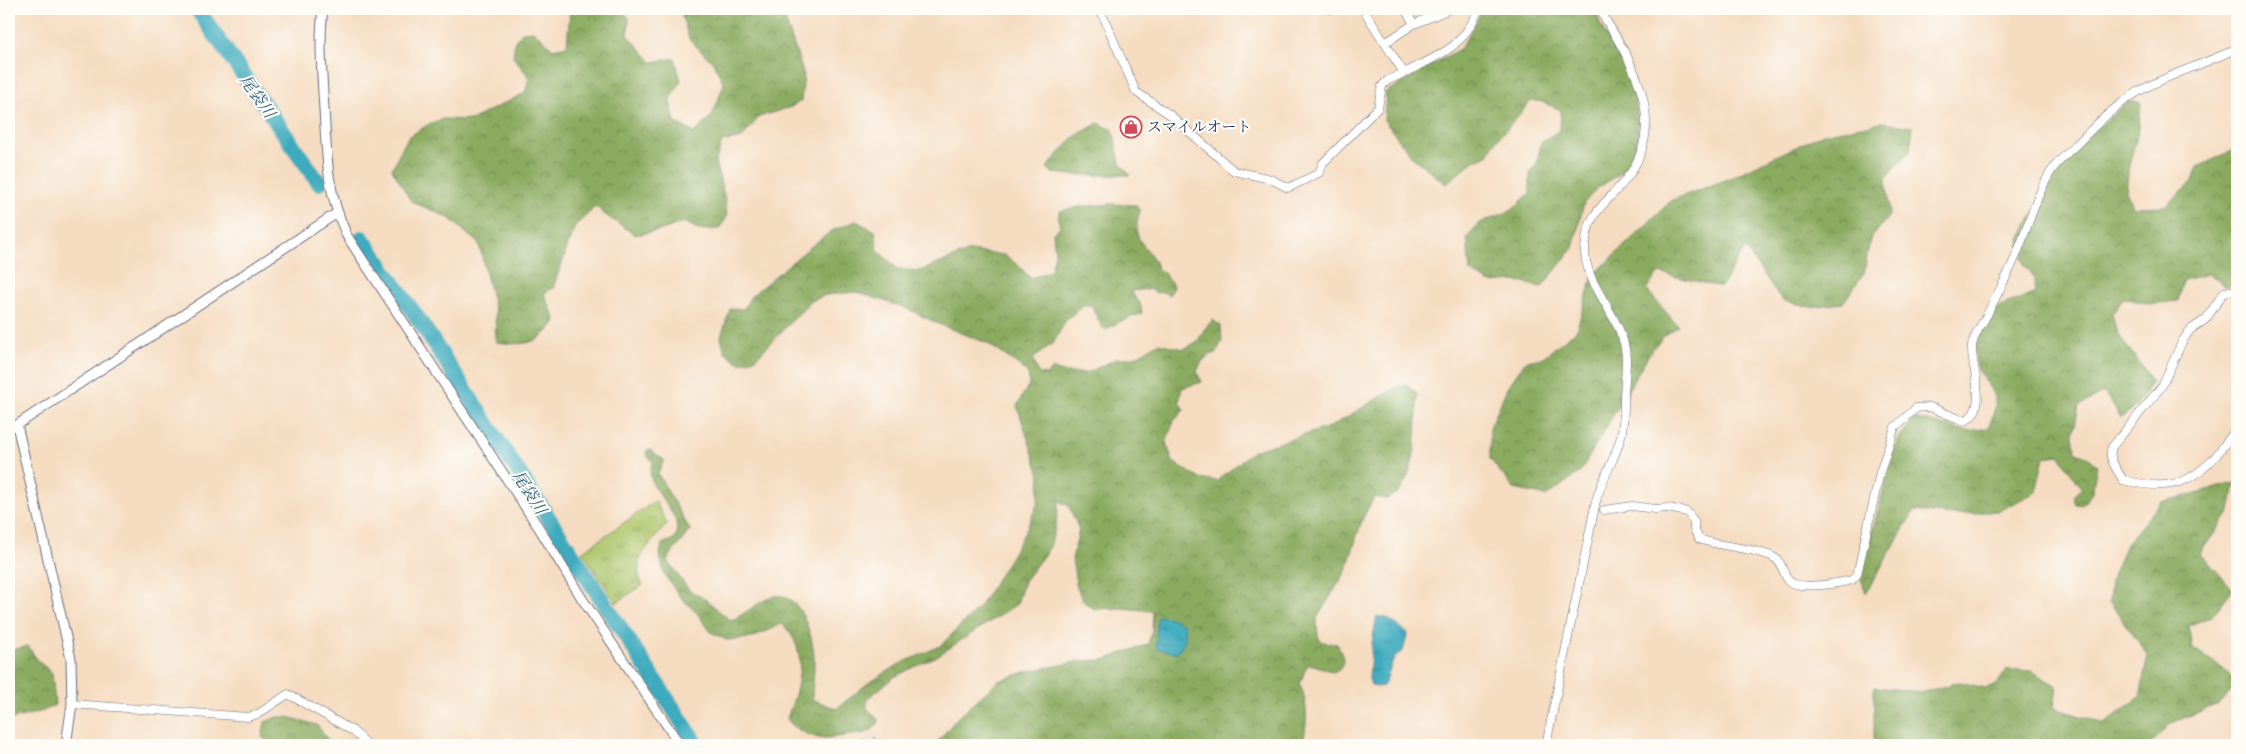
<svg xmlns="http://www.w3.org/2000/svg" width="2246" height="754" font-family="Alegreya,'Noto Serif JP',serif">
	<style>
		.grass { fill: url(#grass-tufts); stroke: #647a64 }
		.forest { fill: url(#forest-crowns); stroke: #526c5e }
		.water { fill: url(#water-ripples); stroke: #2c6d8e }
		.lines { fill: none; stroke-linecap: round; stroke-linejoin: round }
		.stream { stroke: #3eabbd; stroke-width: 2.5 }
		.river { stroke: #3eabbd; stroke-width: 16 }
		.minor-casing { stroke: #676b80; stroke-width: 9 }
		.tertiary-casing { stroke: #676b80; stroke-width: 11 }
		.minor { stroke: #fff; stroke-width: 8 }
		.tertiary { stroke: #fff; stroke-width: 9 }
		.labels { text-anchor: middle; stroke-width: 4.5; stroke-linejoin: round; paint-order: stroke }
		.poi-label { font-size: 15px; fill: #1b2f5e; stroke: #fdfcf7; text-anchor: start }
		.water-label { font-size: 16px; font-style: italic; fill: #296184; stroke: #fdfcf7 }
	</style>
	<defs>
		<pattern id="grass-tufts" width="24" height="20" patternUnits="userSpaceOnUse" patternTransform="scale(1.25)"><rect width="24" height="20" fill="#adc56a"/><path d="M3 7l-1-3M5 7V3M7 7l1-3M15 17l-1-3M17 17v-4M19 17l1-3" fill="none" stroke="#8ca05a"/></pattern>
		<pattern id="forest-crowns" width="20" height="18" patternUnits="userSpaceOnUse" patternTransform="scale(1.25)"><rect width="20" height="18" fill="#8aaa5e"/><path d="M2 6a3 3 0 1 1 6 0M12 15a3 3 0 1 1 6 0" fill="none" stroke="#708b51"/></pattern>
		<pattern id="water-ripples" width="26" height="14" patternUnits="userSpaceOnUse" patternTransform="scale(1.25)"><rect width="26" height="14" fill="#3eabbd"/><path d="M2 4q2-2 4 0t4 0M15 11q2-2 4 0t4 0" fill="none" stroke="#338c9d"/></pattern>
	</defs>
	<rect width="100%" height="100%" fill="#fdfcf7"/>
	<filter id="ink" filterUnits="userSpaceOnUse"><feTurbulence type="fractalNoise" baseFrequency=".02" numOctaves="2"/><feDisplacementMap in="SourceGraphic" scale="10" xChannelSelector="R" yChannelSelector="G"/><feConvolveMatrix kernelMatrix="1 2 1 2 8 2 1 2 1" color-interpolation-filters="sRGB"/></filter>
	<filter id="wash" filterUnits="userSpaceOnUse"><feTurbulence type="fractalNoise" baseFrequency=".0096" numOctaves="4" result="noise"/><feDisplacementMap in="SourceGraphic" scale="20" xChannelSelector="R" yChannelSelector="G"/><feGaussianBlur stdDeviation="1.12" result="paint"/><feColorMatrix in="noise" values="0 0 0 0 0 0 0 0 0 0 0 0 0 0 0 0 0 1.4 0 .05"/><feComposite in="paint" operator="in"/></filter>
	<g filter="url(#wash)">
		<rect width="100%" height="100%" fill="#f5dbbf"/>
		<path class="grass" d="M655,501L667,524C653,542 628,560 643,585L616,603L582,552Z"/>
		<path class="forest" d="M570,9H621L629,18L628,35L652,62L675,58L681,81L670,100L675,122L694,133L712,116L724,84L715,65L689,39L680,9H785L786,22L804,75L801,101L791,107L759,117L742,138L722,142L715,162L725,199L727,217L719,229L700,230L684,222L662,230L635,235C622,225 606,218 596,206L575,226L553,288L544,293L556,321C540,345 522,346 496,342L495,311L479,244L449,218L411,201L392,169L408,137L431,123L443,119L471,120L525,93L529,77L513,57L515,41L522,32L534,31L553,49L567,46Z
			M1483,9H1595L1601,26L1630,79L1637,109L1639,144L1630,163L1621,173L1596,189L1584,203L1573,248L1542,287L1514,281L1491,283L1470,272L1467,238L1478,224L1512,210L1530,193V174L1537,163L1541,142L1560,130L1561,110L1540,101H1531L1494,143L1488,155L1472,162L1446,184L1412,157L1384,120L1386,92L1461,48Z
			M2129,101L2141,102L2139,129L2129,165L2126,191L2133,207L2165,206L2191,183L2198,167L2237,148V287L2223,286L2218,279L2208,274L2183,280L2178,301L2150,304L2123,298L2111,315L2121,339L2143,367L2151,383L2136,406L2121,418L2104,392L2079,406L2073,436L2076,452L2087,456L2097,465L2092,493L2082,505L2076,504C2072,495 2076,493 2082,488L2059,455L2044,457L2036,492L1998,511L1953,515L1914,511L1866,593L1860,576L1897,441L1914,418L1968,431L1988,428C1991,420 1996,409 1995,402C1993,389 1985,383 1979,372C1968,350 1982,317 2003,305C2011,301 2024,298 2035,293V279L2024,264L2018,245L2029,220L2040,207L2054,173L2084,140Z
			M1881,122L1913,127L1910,151L1886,178L1890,214L1870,240L1864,273L1843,303L1811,307L1782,300L1745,248L1721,287L1659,273L1646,289L1678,326L1663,337L1649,354L1580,472L1547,496L1514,489L1490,459V428L1507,388L1526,361L1542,358L1576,331L1593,276L1672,200L1728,179L1823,134Z
			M1098,123L1113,130L1120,163L1130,175H1073L1052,173L1047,167L1074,137Z
			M1110,204L1136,205L1140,211C1129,246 1148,240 1158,270L1164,272L1167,279L1172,283L1173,289L1169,295L1163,292L1156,293L1151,289L1130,291L1140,303L1142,313L1117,323L1106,330L1102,327L1091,305H1084L1066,320L1054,342L1033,359L1038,373L1046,375L1054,369L1066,373H1087L1116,359L1135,357L1158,343L1184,349L1198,341L1205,328L1213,320L1221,326L1222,341L1216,353C1205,356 1201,361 1197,372L1202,382L1182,388L1179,402L1184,410L1174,421L1166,442L1173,462L1199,478L1217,481L1253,451L1332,426L1398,386L1408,385L1417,394C1417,422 1418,467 1400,490C1397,494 1391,496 1387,499L1374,497L1362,520L1346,571L1317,618L1318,637L1322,642L1337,644C1344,656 1347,667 1333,672L1314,665H1307L1300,684C1308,702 1308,726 1302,745H935L956,719L998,681L1025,672L1081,661L1104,660L1148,644L1152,630L1153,611L1122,608L1094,609L1083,601L1077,588L1072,559L1079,530L1069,506L1059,501L1056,524L1050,547L1024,581L1017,604L937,656L894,677L867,699V708L879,720C878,726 871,731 865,733C861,734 823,739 819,738C807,735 793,729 787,718C799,688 810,648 782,624L751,638L726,640L711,632L697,613L681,598L664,574L660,555L662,544L675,539C687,508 638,490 653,462L648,457L646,451L650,450L664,460L658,474L690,530L667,560L689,590L705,599L731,621C744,614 757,603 771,597C799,587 813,636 814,656C815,670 812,684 812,699L836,709L867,684L900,664L940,646L980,606L1004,568L1025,532L1038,503L1040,475L1017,406L1030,382L1027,373L1020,366L987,343L936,323L906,308L856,292L826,295L811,301L755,359L740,363L725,352L721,337L730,309H744L751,296L809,248L833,230L856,221L875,231L878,251L898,269L920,271L970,251L1004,255L1019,266L1030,278L1051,271L1055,253L1053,233L1060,227L1058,218L1060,211L1079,207Z
			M2235,483L2230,512L2200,553L2233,589L2212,616L2188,626L2192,647L2237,679V684L2219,704L2169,724L2151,745H1874V687L1924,692L1960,682L1984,688L1997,685L2006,669L2031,671L2057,686L2054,708L2104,723L2140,697L2148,655L2109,602L2111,581L2126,544L2161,502Z
			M28,646L38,661L52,673L55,705L43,711L9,720V651Z
			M277,717H288L317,725L332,745H270L262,737L265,722Z"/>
		<path class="water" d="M1160,616L1171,618L1184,624L1185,641L1177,653L1158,649L1156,646L1157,618Z
			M1377,616L1387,618L1408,633L1403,651C1388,659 1392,673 1383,686L1377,687L1371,685L1369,679L1372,642Z"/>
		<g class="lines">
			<path class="stream" d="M875,739L881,745
				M861,745L865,743"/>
			<path class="river" d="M197,9L319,183
				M362,238L417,317L697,745"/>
		</g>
	</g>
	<g filter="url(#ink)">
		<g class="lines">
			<g class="minor-casing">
				<path id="minor" d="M1100,9L1136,92L1169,114L1234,171L1271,179L1288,188L1319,173L1323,163L1378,108L1382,86L1388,80L1404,73L1363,9
					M1405,9L1414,24
					M1329,10L1331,9
					M1385,43L1414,24L1450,9
					M1404,73C1441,54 1462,49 1479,9
					M2237,290L2224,292L2206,319L2190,330L2182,342L2162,386L2112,447C2107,459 2117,469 2123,480C2160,489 2185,489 2213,459C2222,450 2228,438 2237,429
					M1604,510L1632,506L1655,509L1668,508L1687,512L1694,521V529L1699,539C1722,547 1748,547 1771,556C1783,561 1781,570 1788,580C1798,591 1839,583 1852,580L1857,575L1880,472L1895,427L1916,408L1930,407L1964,421C1991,410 1970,367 1972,346C1973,336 1982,324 1987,315C1996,296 2007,277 2015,258C2028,229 2035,196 2052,170C2059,160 2069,151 2078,143C2098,122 2120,101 2145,88C2174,73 2206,63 2236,49L2237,45
					M72,704L248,717L258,714L288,694L353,731L368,745
					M1546,745C1563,664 1579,582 1596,501C1602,477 1618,456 1622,431C1624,421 1624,410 1624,400C1624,387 1626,374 1626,361C1627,319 1584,288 1585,249C1587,214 1601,208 1622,184C1670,128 1637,70 1604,17L1602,9"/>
			</g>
			<g class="tertiary-casing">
				<path id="tertiary" d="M323,9C319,42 322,75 324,109C327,158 326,189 347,236L539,528L581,597L680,745
					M66,745L72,704L71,659L17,425L337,213"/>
			</g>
			<use href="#minor" class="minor"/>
			<use href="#tertiary" class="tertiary"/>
		</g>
	</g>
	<defs>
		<g id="shop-ring" transform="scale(1.125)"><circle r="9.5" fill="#fdfcf7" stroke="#d1495b" stroke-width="1.5"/><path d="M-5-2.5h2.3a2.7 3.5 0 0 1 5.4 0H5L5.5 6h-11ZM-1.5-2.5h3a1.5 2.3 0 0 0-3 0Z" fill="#d1495b"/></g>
	</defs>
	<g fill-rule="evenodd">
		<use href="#shop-ring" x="1131" y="127"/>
	</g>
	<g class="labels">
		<g class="poi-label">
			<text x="1147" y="132">スマイルオート</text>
		</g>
		<g class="water-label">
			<text transform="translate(258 96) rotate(55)" y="6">尾袋川</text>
			<text transform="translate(530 492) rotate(57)" y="6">尾袋川</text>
		</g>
	</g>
	<rect width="2246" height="754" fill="none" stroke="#fdfcf7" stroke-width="30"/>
</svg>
